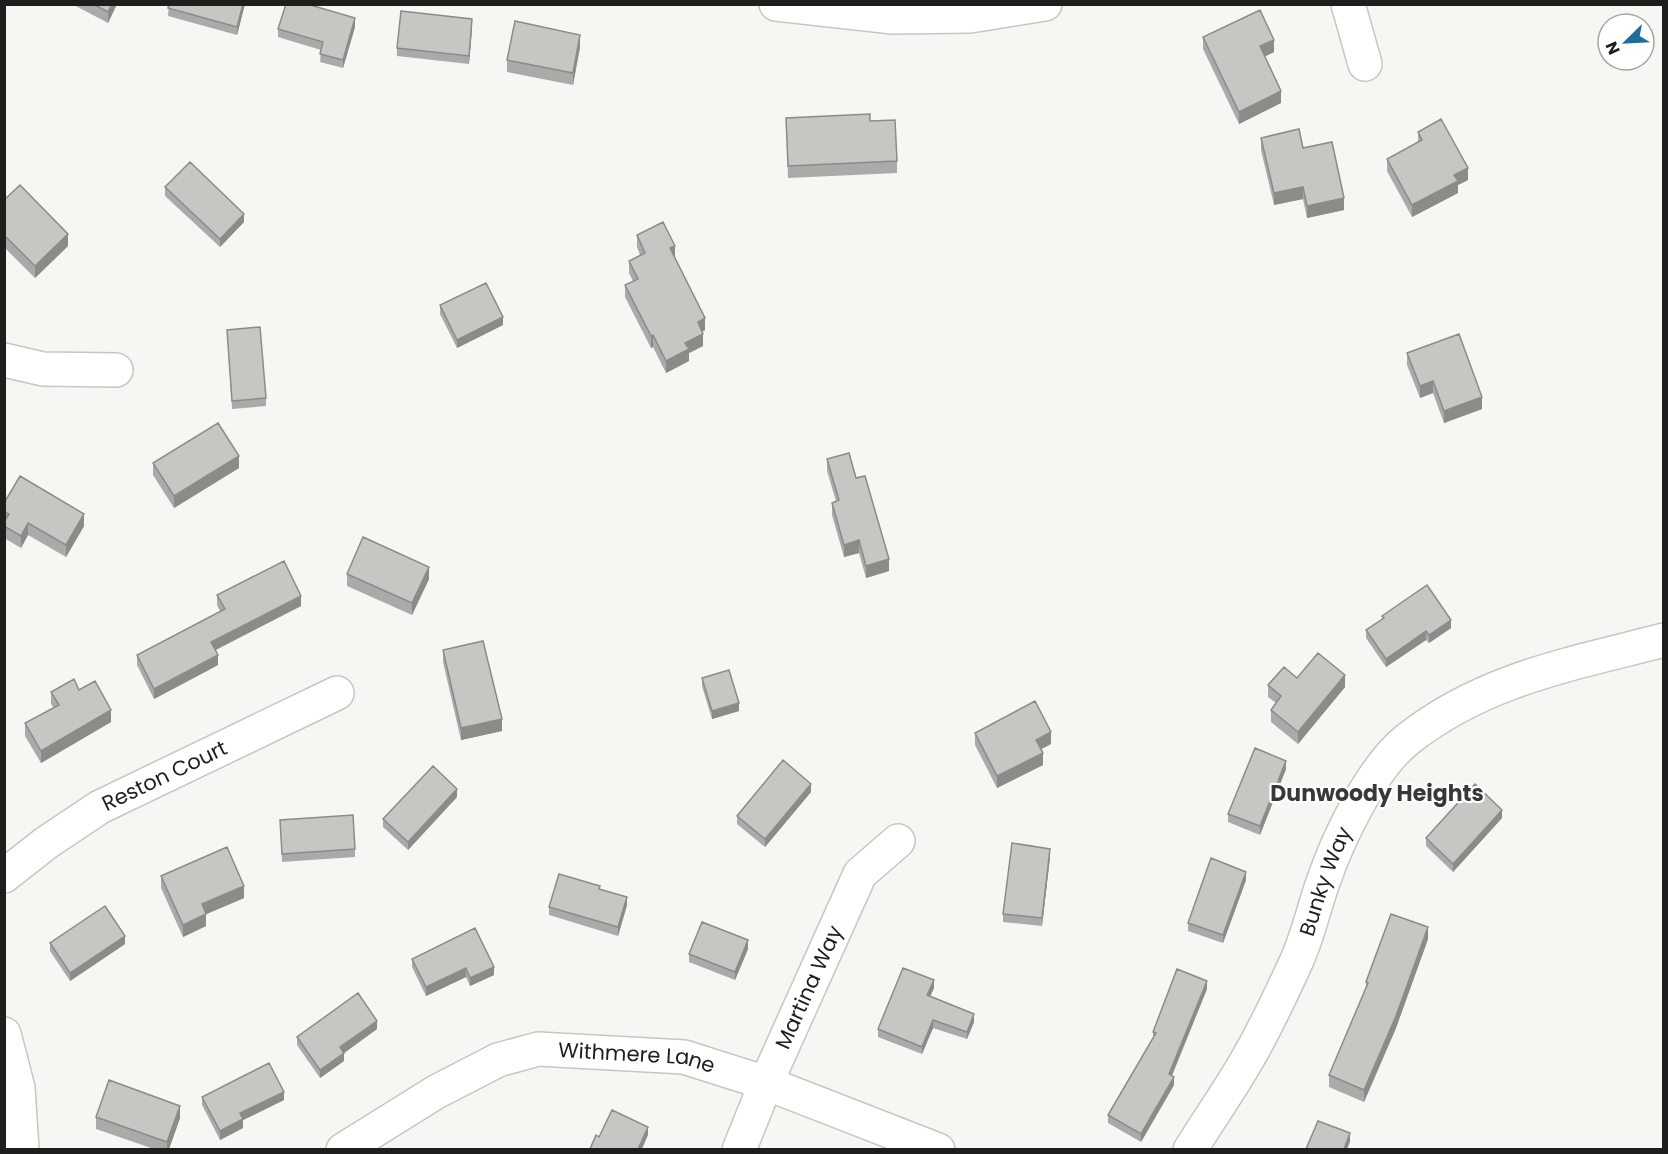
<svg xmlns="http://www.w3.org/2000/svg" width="1668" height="1154" font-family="Poppins,sans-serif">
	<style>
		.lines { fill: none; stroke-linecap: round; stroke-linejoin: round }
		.minor-casing { stroke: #c6c6c2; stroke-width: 36 }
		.minor { stroke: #fff; stroke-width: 33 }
		.wall { fill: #aaaaa8 }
		.shaded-wall { fill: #8b8b88 }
		.building { fill: #c6c6c3; stroke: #8b8b88; stroke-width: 1.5 }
		.labels { text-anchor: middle; stroke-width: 4.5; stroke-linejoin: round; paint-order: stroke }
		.street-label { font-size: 21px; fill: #1e1e1d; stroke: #fffffe }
		.neighbourhood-label { font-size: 22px; font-weight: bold; fill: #383835; stroke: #fffffe }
	</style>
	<rect width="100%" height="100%" fill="#f6f6f2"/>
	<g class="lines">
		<g class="minor-casing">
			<g id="minor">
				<path d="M776,4L893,17L970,16L1045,4"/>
				<path d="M1348,4L1365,64"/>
				<path d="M4,360L43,369L116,370"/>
				<path id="s1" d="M4,876L46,843L100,807L337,693"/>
				<path d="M4,1034L18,1088L22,1150"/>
				<path id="s2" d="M343,1150L436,1092L498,1060L538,1049L684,1057L766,1083L938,1150"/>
				<path id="s3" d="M739,1150L766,1083L860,874L898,841"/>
				<path id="s4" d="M1190,1150C1208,1121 1227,1094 1244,1065C1264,1032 1281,995 1297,960C1308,935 1314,908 1323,882C1338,839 1371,768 1408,739C1484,679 1572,664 1664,640"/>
			</g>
		</g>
		<use href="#minor" class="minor"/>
	</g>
	<path class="wall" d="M72,4H117L108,23Z
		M169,4H245L237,35L168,16Z
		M355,27L343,68L320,62L321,50L278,37V29Z
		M472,28L469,64L397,56V48Z
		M1203,37L1274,52L1265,56L1281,103L1239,124L1203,49Z
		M580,47L573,85L507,72V60Z
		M786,118L870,121L897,161V173L788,178Z
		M1418,132L1468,180L1458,185V193L1412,217L1387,171V159L1418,142Z
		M1261,138L1303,148L1344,210L1307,218L1303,199L1274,205L1261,150Z
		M165,187L244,222L220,247L165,196Z
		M4,200L68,246L35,278L4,247Z
		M637,235L675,257L705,330L702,332L703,346L689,353V361L666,373L653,347L651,348L625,297V285L633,281L629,273V261L640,255L637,247Z
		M440,305L503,325L457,348L440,314Z
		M227,330L266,398V406L232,409Z
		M1407,353L1482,409L1444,423L1433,393L1420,398L1407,365Z
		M827,459L856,478L889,571L866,578L859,553L844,557L832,515V503L836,501L827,471Z
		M153,463L239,468L174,508L153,475Z
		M4,503L84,526L66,557L28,535L21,548L4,538Z
		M347,574L429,579L412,615L347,586Z
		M217,595L301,606L216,650L218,665L154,699L137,665V655L220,611L217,605Z
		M1382,616L1451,628L1429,643L1426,640L1386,667L1366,638V630L1382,619Z
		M443,650L502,731L461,740L443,662Z
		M702,678L739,711L712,719L702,686Z
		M1297,678L1345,687L1298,744L1271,722V710L1276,703L1268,697V685Z
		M79,690L111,722L41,763L25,736V723L54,708L51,704V692Z
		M975,733L1051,744L1041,749L1043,765L997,788L975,745Z
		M1286,769L1260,835L1228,822V814Z
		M811,792L765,847L737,824V816Z
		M457,797L408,850L383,827V819Z
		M1502,818L1453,872L1426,846V838Z
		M280,820L355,849V857L282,862Z
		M1050,857L1042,926L1003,922V914Z
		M161,876L244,898L206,914V926L183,937L161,888Z
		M1246,880L1223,943L1188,931V923Z
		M600,889L627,905L618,936L549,915V907Z
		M1428,939L1396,1028L1364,1102L1329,1087V1075L1366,989V982Z
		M50,943L125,944L70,981L50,951Z
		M748,949L735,980L689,962V954Z
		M412,959L494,975L470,986L466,977L426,996L412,967Z
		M934,988L930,997L974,1022L967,1039L933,1028L922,1054L878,1037V1029Z
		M1207,989L1172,1076L1174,1085L1141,1142L1108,1123V1115L1153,1039V1032Z
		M377,1029L344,1053V1061L320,1078L297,1045V1037Z
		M202,1097L284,1100L243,1120V1128L220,1140L202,1105Z
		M96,1117L180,1118L169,1149H154L96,1129Z"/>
	<path class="shaded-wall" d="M112,4H117L108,23V12Z
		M243,4H245L237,35V27Z
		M355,18V27L343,68V60Z
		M472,19V28L469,64V56Z
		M580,35V47L573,85V73Z
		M1274,40V52L1260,59V46Z
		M1281,91V103L1239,124V112Z
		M1468,168V180L1458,185V193L1412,217V205L1454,175Z
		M1303,187V199L1274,205V193Z
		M1344,198V210L1307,218V206Z
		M244,214V222L220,247V239Z
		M68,234V246L35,278V266Z
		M675,246V258L670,248Z
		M503,317V325L457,348V340Z
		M705,318V330L698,334V322Z
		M703,334V346L689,353V361L666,373V361L685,343Z
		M653,335V347L651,348V336Z
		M1433,381V393L1420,398V386Z
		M1482,397V409L1444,423V411Z
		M239,456V468L174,508V496Z
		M84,514V526L66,557V545Z
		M28,523V535L21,548V536Z
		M859,540V553L844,557V545Z
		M889,559V571L866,578V566Z
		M429,567V579L412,615V603Z
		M301,596V606L211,652V642Z
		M1451,620V628L1429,643V635Z
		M1426,631V640L1386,667V659Z
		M218,655V665L154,699V689Z
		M1345,675V687L1298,744V732Z
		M739,703V711L712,719V711Z
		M111,710V722L41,763V751Z
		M502,719V731L461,740V728Z
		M1051,732V744L1036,752V740Z
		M1043,753V765L997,788V776Z
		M1286,761V769L1260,835V826Z
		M811,784V792L765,847V839Z
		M457,789V797L408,850V842Z
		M1502,810V818L1453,872V864Z
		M1050,849V857L1042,926V918Z
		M1246,872V880L1223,943V935Z
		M244,886V898L202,916V904Z
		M627,897V905L618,936V927Z
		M206,914V926L183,937V925Z
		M1428,927V939L1396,1028L1364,1102V1090Z
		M125,936V944L70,981V973Z
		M748,940V949L735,980V972Z
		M494,967V975L470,986V978Z
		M466,968V977L426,996V987Z
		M934,980V988L927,1003V995Z
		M1207,981V989L1169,1082V1074Z
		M974,1014V1022L967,1039V1032Z
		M933,1020V1028L922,1054V1047Z
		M377,1021V1029L340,1056V1047Z
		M344,1053V1061L320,1078V1070Z
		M1174,1077V1085L1141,1142V1134Z
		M284,1092V1100L243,1120V1128L220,1140V1131L240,1113Z
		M180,1106V1118L169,1149H167V1142Z
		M648,1127V1135L642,1149H638Z
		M1350,1133V1142L1347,1149H1344Z"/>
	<path class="building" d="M93,4H112L108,12Z
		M169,4H243L237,27L168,8Z
		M286,4H307L355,18L343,60L320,54L323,42L278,29Z
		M1260,10L1274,40L1260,46L1281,91L1239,112L1203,37Z
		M401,11L472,19L469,56L397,48Z
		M515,21L580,35L573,73L507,60Z
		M870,114V121L895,120L897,161L788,166L786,118Z
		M1441,119L1468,168L1454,175L1458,181L1412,205L1387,159L1422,140L1418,132Z
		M1299,129L1303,148L1332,142L1344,198L1307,206L1303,187L1274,193L1261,138Z
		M190,162L244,214L220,239L165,187Z
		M20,185L68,234L35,266L4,235V200Z
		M663,222L675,246L670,248L705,318L698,322L703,334L685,343L689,349L666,361L653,335L651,336L625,285L638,279L629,261L645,253L637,235Z
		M486,283L503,317L457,340L440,305Z
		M260,327L266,398L232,401L227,330Z
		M1459,334L1482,397L1444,411L1433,381L1420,386L1407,353Z
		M218,423L239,456L174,496L153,463Z
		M849,453L856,478L865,476L889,559L866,566L859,540L844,545L832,503L839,500L827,459Z
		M20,476L84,514L66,545L28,523L21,536L4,526V522L9,514L4,512V503Z
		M363,537L429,567L412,603L347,574Z
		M284,561L301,596L211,642L218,655L154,689L137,655L225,609L217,595Z
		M1427,585L1451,620L1429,635L1426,631L1386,659L1366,630L1384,618L1382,616Z
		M483,641L502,719L461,728L443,650Z
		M1318,653L1345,675L1298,732L1271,710L1281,696L1268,685L1284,667L1297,678Z
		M729,670L739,703L712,711L702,678Z
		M74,679L79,690L95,681L111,710L41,751L25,723L59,705L51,692Z
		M1035,701L1051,732L1036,740L1043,753L997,776L975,733Z
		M1255,748L1286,761L1260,826L1228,814Z
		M783,760L811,784L765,839L737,816Z
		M433,766L457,789L408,842L383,819Z
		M1475,784L1502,810L1453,864L1426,838Z
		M353,815L355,849L282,854L280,820Z
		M1012,843L1050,849L1042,918L1003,914Z
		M227,847L244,886L202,904L206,914L183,925L161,876Z
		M1211,858L1246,872L1223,935L1188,923Z
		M559,874L600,886L599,889L627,897L618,927L549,907Z
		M105,906L125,936L70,973L50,943Z
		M1391,914L1428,927L1396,1016L1364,1090L1329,1075L1368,983L1366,982Z
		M702,922L748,940L735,972L689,954Z
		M475,928L494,967L470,978L466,968L426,987L412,959Z
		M903,968L934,980L927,995L974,1014L967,1032L933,1020L922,1047L878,1029Z
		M1177,969L1207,981L1169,1074L1174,1077L1141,1134L1108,1115L1156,1033L1153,1032Z
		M358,993L377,1021L340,1047L344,1053L320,1070L297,1037Z
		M269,1063L284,1092L240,1113L243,1119L220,1131L202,1097Z
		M109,1080L180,1106L167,1142L96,1117Z
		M612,1110L648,1127L638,1149H590L596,1135L599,1137Z
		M1318,1121L1350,1133L1344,1149H1306Z"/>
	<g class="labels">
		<g class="street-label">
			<text dy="7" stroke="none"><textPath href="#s1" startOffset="190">Reston Court</textPath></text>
			<text dy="7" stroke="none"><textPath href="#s4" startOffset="302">Bunky Way</textPath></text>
			<text dy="7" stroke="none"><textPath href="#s3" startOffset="177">Martina Way</textPath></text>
			<text dy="7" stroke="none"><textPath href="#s2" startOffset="320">Withmere Lane</textPath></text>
		</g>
		<g class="neighbourhood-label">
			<text x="1377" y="801">Dunwoody Heights</text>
		</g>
	</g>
	<rect width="1668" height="1154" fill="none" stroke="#1e1e1d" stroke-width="12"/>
	<g transform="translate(1626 42) rotate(246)"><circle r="28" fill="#fffffe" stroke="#a5a5a4" stroke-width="1.5"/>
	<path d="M0-4.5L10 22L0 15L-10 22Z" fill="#206c9e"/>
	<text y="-9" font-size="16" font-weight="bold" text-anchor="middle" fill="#1e1e1d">N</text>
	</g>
</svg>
